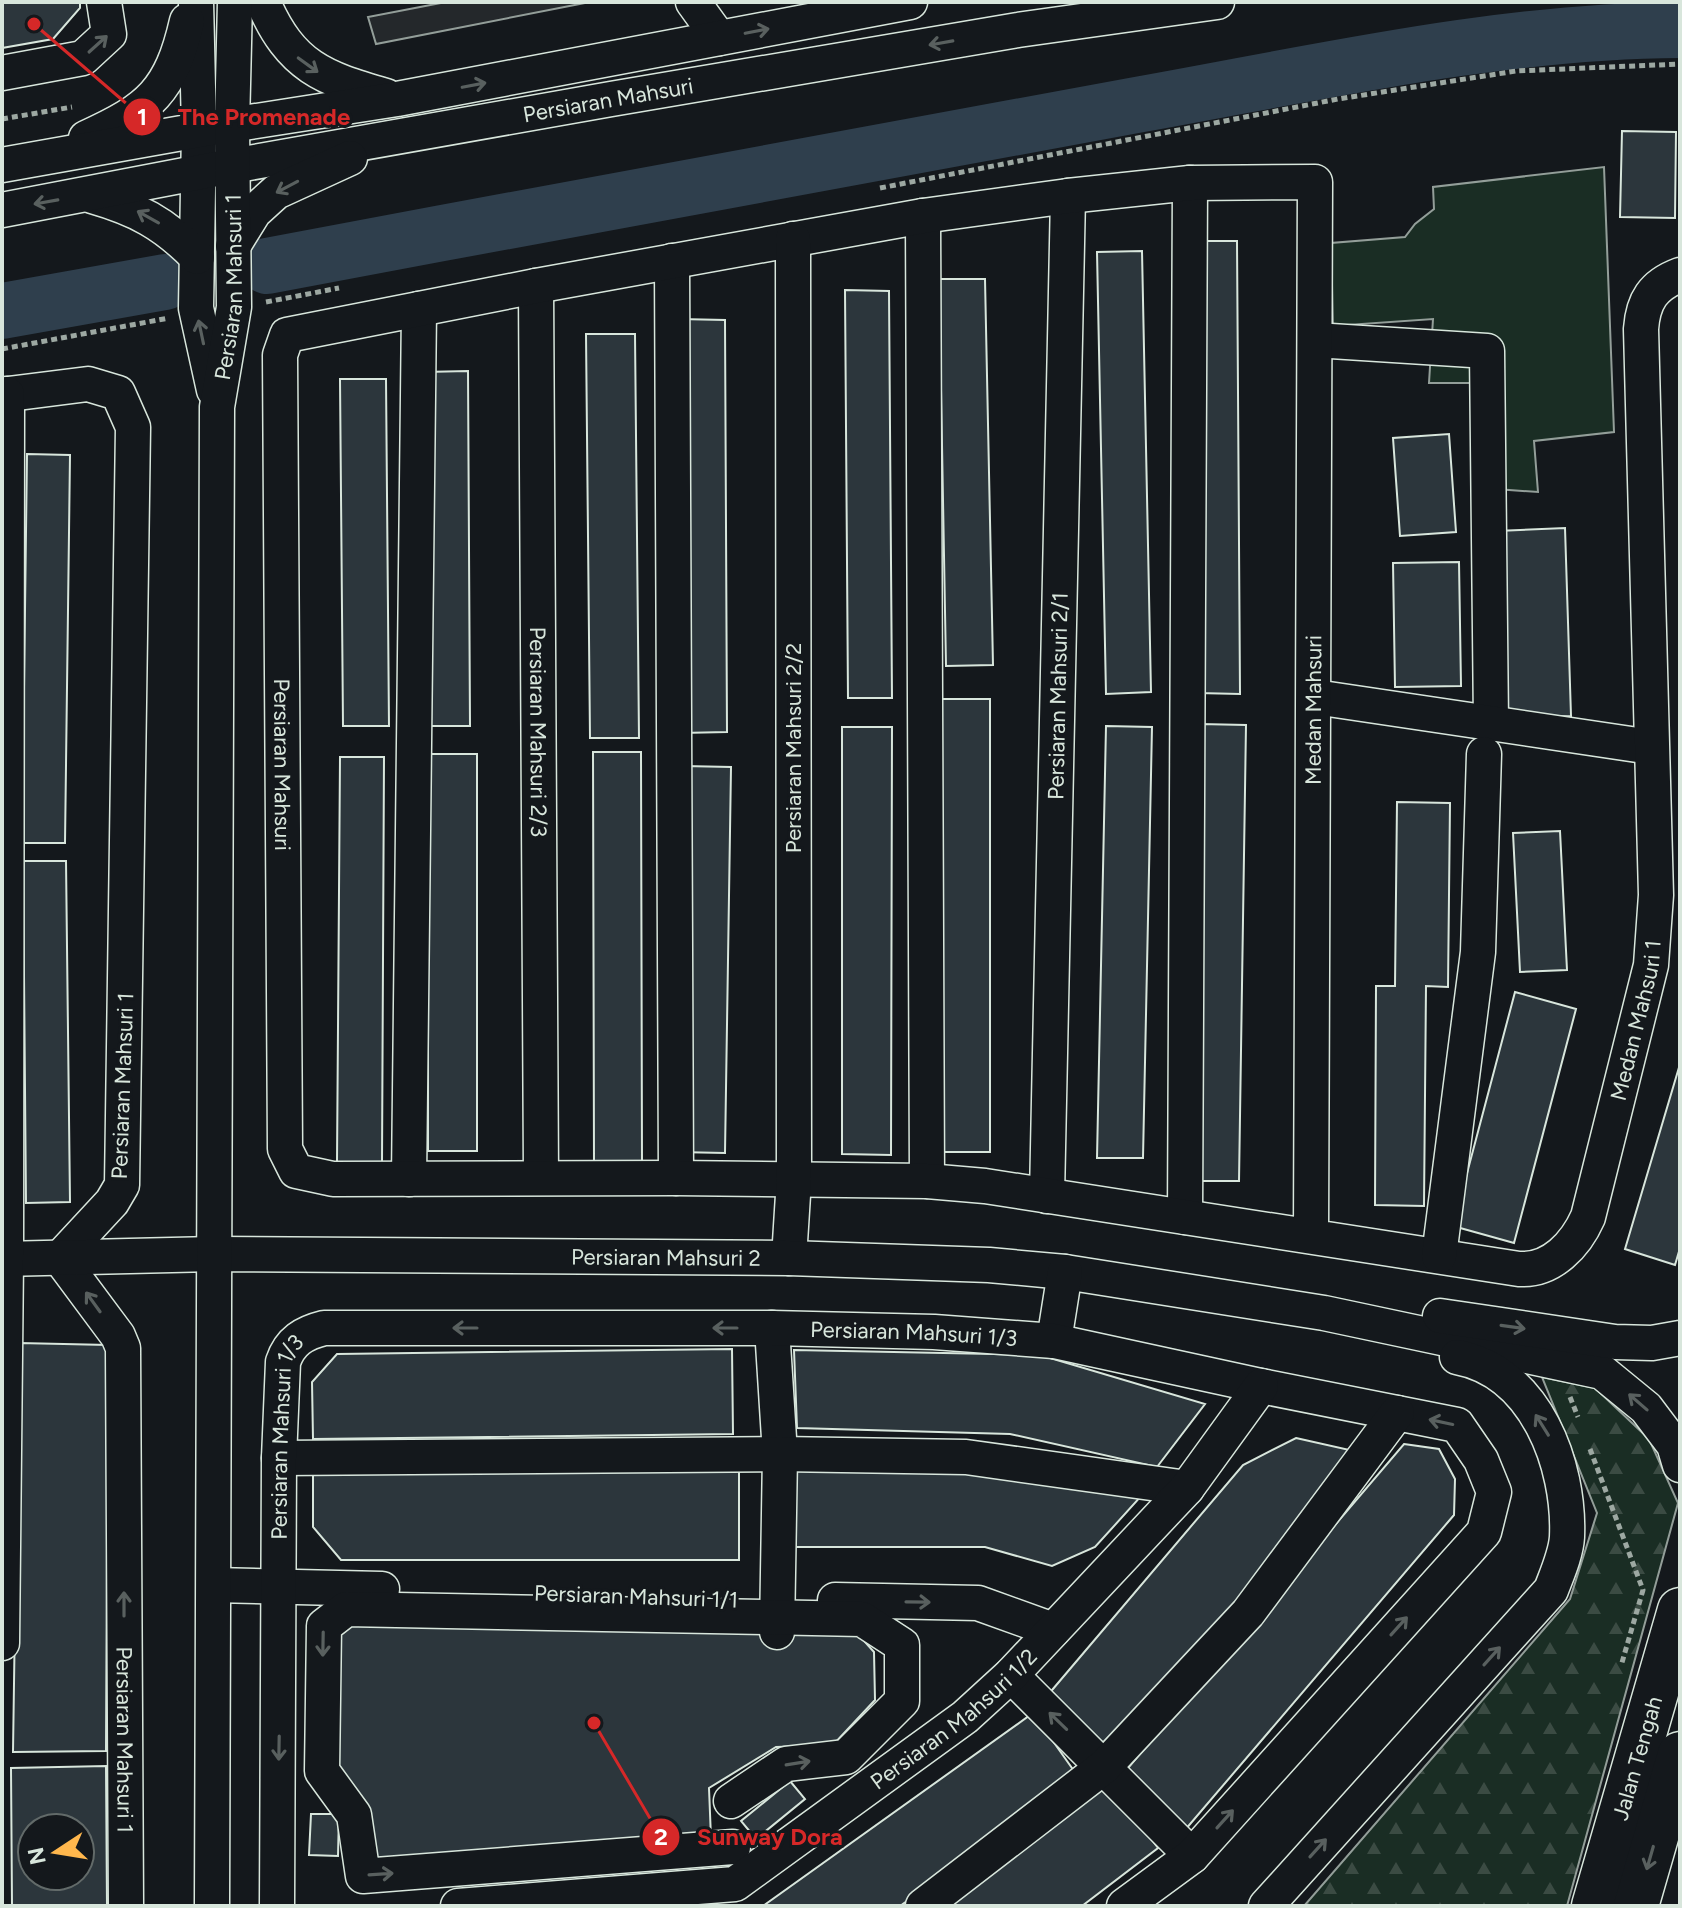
<svg xmlns="http://www.w3.org/2000/svg" width="1682" height="1908" font-family="Figtree,sans-serif">
	<style>
		.forest { fill: url(#forest-firs); stroke: #939e99; stroke-width: 2 }
		.park { fill: #1a2d24; stroke: #939e99; stroke-width: 2 }
		.parking { fill: #24282b; stroke: #939e99; stroke-width: 2 }
		.lines { fill: none; stroke-linecap: round; stroke-linejoin: round }
		.river { stroke: #2f3f4d; stroke-width: 56 }
		.building { fill: #2c363c; stroke: #d8e6dc; stroke-width: 2; fill-rule: evenodd }
		.minor-casing { stroke: #d8e6dc; stroke-width: 37 }
		.major-casing { stroke: #d8e6dc; stroke-width: 47 }
		.path { stroke: #9da8a2; stroke-width: 5; stroke-dasharray: 6 4; stroke-linecap: butt }
		.minor { stroke: #14181c; stroke-width: 34 }
		.major { stroke: #14181c; stroke-width: 44 }
		.oneway { stroke: #59605f }
		.labels { text-anchor: middle; stroke-width: 6; stroke-linejoin: round; paint-order: stroke }
		.street-label { font-size: 22px; fill: #d8e6dc; stroke: #14181c }
		.leader { fill: none; stroke: #d62828; stroke-width: 3 }
		.callout-dot { fill: #d62828; stroke: #14181c; stroke-width: 3 }
		.mark-label { font-size: 24px; text-anchor: middle; font-weight: bold; fill: #fff }
		.callout-label { font-size: 24px; text-anchor: middle; font-weight: bold; fill: #d62828; stroke: #14181c; stroke-width: 6; stroke-linejoin: round; paint-order: stroke }
	</style>
	<defs>
		<pattern id="forest-firs" width="22" height="20" patternUnits="userSpaceOnUse" patternTransform="scale(2)"><rect width="22" height="20" fill="#1a2d24"/><path d="M5 1l3.5 6h-7zM16 11l3.5 6h-7z" fill="#3b4b43"/></pattern>
	</defs>
	<rect width="100%" height="100%" fill="#14181c"/>
	<path class="forest" d="M1542,1377L1595,1388L1649,1439L1678,1503L1567,1906H1304L1570,1599L1597,1513Z"/>
	<path class="park" d="M1604,167L1614,432L1534,441L1538,492L1496,489L1491,383H1429L1433,319L1333,326L1331,243L1405,237L1415,224L1434,209L1433,187Z"/>
	<path class="parking" d="M446,2H590L376,44L368,17Z"/>
	<g class="lines">
		<path class="river" d="M267,266C555,212 843,157 1131,106C1312,74 1496,31 1680,30
			M2,311L165,282"/>
	</g>
	<path class="building" d="M2,2H80V8L53,39L2,48Z
		M1622,131L1676,132L1675,218L1620,217Z
		M1195,241H1237L1240,694L1198,693Z
		M1142,251L1151,692L1106,694L1097,252Z
		M939,279H985L993,665L946,666Z
		M845,290L889,291L892,698H848Z
		M679,319L725,320L727,732L681,733Z
		M586,334H635L639,738H590Z
		M468,371L470,726H426L424,372Z
		M340,379H386L389,726H343Z
		M1449,434L1456,532L1400,536L1393,438Z
		M27,454L70,455L65,843H22Z
		M1565,528L1571,716L1504,717L1497,531Z
		M1459,562L1461,686L1395,687L1393,563Z
		M942,699H990V1152H942Z
		M1200,724L1246,725L1239,1181H1192Z
		M1106,726L1152,727L1143,1158H1097Z
		M842,727H892L891,1155L842,1154Z
		M593,752H641L642,1161H594Z
		M428,754H477V1151H428Z
		M340,757H384L382,1163L337,1162Z
		M684,766L731,767L725,1153L677,1152Z
		M1397,802L1450,803L1448,987L1426,986L1424,1206L1375,1205L1376,986H1395Z
		M1560,831L1567,970L1520,972L1513,833Z
		M23,861H66L70,1202L26,1203Z
		M1515,992L1576,1009L1514,1243L1453,1226Z
		M1680,1064V1248L1675,1265L1625,1249Z
		M19,1343L108,1345L106,1751L13,1752Z
		M732,1349L733,1434L313,1439L312,1382L337,1354Z
		M794,1350L1040,1355L1205,1404L1157,1467L1010,1434L797,1428Z
		M1296,1438L1363,1453L1110,1750L1047,1696L1243,1465Z
		M1404,1444L1439,1449L1455,1479L1454,1515L1185,1830L1122,1775Z
		M791,1465L995,1466L1143,1494L1095,1547L1052,1566L985,1547H791Z
		M739,1469V1560H341L313,1527V1470Z
		M346,1619L858,1634L874,1652L875,1700L833,1745L776,1747L709,1788L711,1838L373,1866L335,1771L332,1632Z
		M1033,1713L1079,1778L900,1906H763Z
		M106,1766L107,1906H12L11,1768ZM32,1828H80V1876H32Z
		M790,1781L805,1799L756,1839L741,1821Z
		M1108,1782L1158,1848L1082,1906H944Z
		M311,1814H339L338,1856L309,1855Z"/>
	<g class="lines">
		<g class="minor-casing">
			<g id="minor">
				<path d="M196,2L199,130L196,308L214,390"/>
				<path d="M263,2C291,67 323,78 386,96"/>
				<path d="M693,2L719,38"/>
				<path d="M2,73L83,58L109,34L104,2"/>
				<path d="M86,138C150,109 171,91 187,21"/>
				<path d="M2,165L199,130L397,99L910,2"/>
				<path d="M92,196C137,209 164,223 197,257"/>
				<path id="s1" d="M2,210L232,166L611,99L1018,30L1217,2"/>
				<path d="M923,216L927,1181"/>
				<path d="M233,246L254,212L276,192L350,158"/>
				<path d="M672,261L676,1178"/>
				<path id="s2" d="M536,286L541,1177"/>
				<path d="M1315,340L1487,351L1491,724"/>
				<path d="M2,395L88,384L118,393L133,427L122,1185L112,1202L60,1258"/>
				<path d="M1315,697L1651,747"/>
				<path d="M409,1179L419,309"/>
				<path id="s3" d="M1047,1196L1068,196"/>
				<path d="M1185,1217L1190,183"/>
				<path id="s4" d="M1311,1236L1315,182L1190,183L1068,196L923,216L536,286L287,335L280,355L285,1149L296,1171L333,1179L676,1178L927,1181L985,1186L1519,1269C1552,1271 1576,1244 1588,1217L1651,965L1656,895L1641,329C1643,301 1653,285 1680,275"/>
				<path d="M1439,1256L1478,952L1484,754"/>
				<path id="s5" d="M60,1258L118,1336L123,1348L126,1906"/>
				<path d="M789,1258L794,1179L793,239"/>
				<path id="s6" d="M2,1259L214,1254L789,1258L989,1265L1065,1272L1324,1313L1602,1372L1646,1408L1674,1445L1680,1465"/>
				<path d="M1440,1316L1615,1342L1652,1343L1680,1338"/>
				<path d="M772,1328L780,1454L777,1632"/>
				<path d="M1054,1341L1065,1272"/>
				<path d="M279,1458L780,1454L966,1457L1187,1488"/>
				<path d="M214,1585L382,1589"/>
				<path d="M835,1600L978,1603L1053,1630"/>
				<path d="M2,1643L6,1259L7,394"/>
				<path d="M1011,1675L1192,1856"/>
				<path d="M731,1801L786,1764L846,1757L902,1701V1645L862,1619L346,1609L324,1626L322,1771L354,1815L363,1876L733,1847"/>
				<path id="s7" d="M212,1906L217,407L234,307L232,125L235,2"/>
				<path id="s8" d="M277,1906L279,1458L283,1362C290,1341 304,1333 324,1328H772L934,1332L1054,1341L1261,1386L1457,1425L1481,1460L1494,1492L1484,1532L1192,1856L1124,1906"/>
				<path id="s9" d="M458,1906L735,1884L965,1717L1011,1675L1187,1488L1261,1386"/>
				<path d="M923,1906L1105,1766L1248,1613L1397,1413"/>
				<path d="M1266,1906L1551,1590C1557,1574 1566,1554 1567,1537C1570,1465 1536,1372 1457,1357"/>
			</g>
		</g>
		<g class="major-casing">
			<g id="major">
				<path id="s10" d="M1594,1906L1680,1610"/>
				<path d="M1636,1906L1680,1754"/>
			</g>
		</g>
		<path class="path" d="M2,119L72,107
			M880,188L1338,99L1516,71L1680,64
			M266,302L339,288
			M2,349L169,318
			M1570,1397L1578,1417
			M1590,1449L1643,1590L1621,1666"/>
		<use href="#minor" class="minor"/>
		<use href="#major" class="major"/>
	</g>
	<defs><path id="oneway-shaft" d="M-6 0H5M1.5-3L5.5 0L1.5 3" fill="none" stroke-width="1.6" stroke-linecap="round" stroke-linejoin="round" transform="scale(2)"/></defs>
	<g class="oneway">
		<use href="#oneway-shaft" transform="translate(757 31) rotate(-11)"/>
		<use href="#oneway-shaft" transform="translate(941 43) rotate(170)"/>
		<use href="#oneway-shaft" transform="translate(98 44) rotate(-42)"/>
		<use href="#oneway-shaft" transform="translate(308 65) rotate(36)"/>
		<use href="#oneway-shaft" transform="translate(474 85) rotate(-11)"/>
		<use href="#oneway-shaft" transform="translate(287 187) rotate(152)"/>
		<use href="#oneway-shaft" transform="translate(46 202) rotate(170)"/>
		<use href="#oneway-shaft" transform="translate(148 217) rotate(-151)"/>
		<use href="#oneway-shaft" transform="translate(201 332) rotate(-102)"/>
		<use href="#oneway-shaft" transform="translate(93 1302) rotate(-126)"/>
		<use href="#oneway-shaft" transform="translate(1513 1327) rotate(8)"/>
		<use href="#oneway-shaft" transform="translate(465 1328) rotate(-180)"/>
		<use href="#oneway-shaft" transform="translate(725 1328) rotate(-180)"/>
		<use href="#oneway-shaft" transform="translate(1638 1402) rotate(-139)"/>
		<use href="#oneway-shaft" transform="translate(1441 1422) rotate(-168)"/>
		<use href="#oneway-shaft" transform="translate(1542 1425) rotate(-122)"/>
		<use href="#oneway-shaft" transform="translate(918 1602) rotate(1)"/>
		<use href="#oneway-shaft" transform="translate(124 1604) rotate(-90)"/>
		<use href="#oneway-shaft" transform="translate(1399 1626) rotate(-48)"/>
		<use href="#oneway-shaft" transform="translate(323 1644) rotate(91)"/>
		<use href="#oneway-shaft" transform="translate(1492 1656) rotate(-48)"/>
		<use href="#oneway-shaft" transform="translate(1058 1721) rotate(-136)"/>
		<use href="#oneway-shaft" transform="translate(279 1748) rotate(91)"/>
		<use href="#oneway-shaft" transform="translate(798 1763) rotate(-9)"/>
		<use href="#oneway-shaft" transform="translate(1225 1819) rotate(-48)"/>
		<use href="#oneway-shaft" transform="translate(1318 1848) rotate(-48)"/>
		<use href="#oneway-shaft" transform="translate(1650 1858) rotate(106)"/>
		<use href="#oneway-shaft" transform="translate(381 1874) rotate(-4)"/>
	</g>
	<g class="labels">
		<g class="street-label">
			<text dy="8" stroke="none"><textPath href="#s1" startOffset="616">Persiaran Mahsuri</textPath></text>
			<text dy="8" stroke="none"><textPath href="#s7" startOffset="1620">Persiaran Mahsuri 1</textPath></text>
			<text dy="8" stroke="none"><textPath href="#s3" startOffset="500">Persiaran Mahsuri 2/1</textPath></text>
			<text dy="8" stroke="none"><textPath href="#s4" startOffset="526">Medan Mahsuri</textPath></text>
			<text dy="8" stroke="none"><textPath href="#s2" startOffset="446">Persiaran Mahsuri 2/3</textPath></text>
			<text transform="translate(793 748) rotate(-90)" y="8">Persiaran Mahsuri 2/2</text>
			<text dy="8" stroke="none"><textPath href="#s4" startOffset="2526">Persiaran Mahsuri</textPath></text>
			<text dy="8" stroke="none"><textPath href="#s4" startOffset="4460">Medan Mahsuri 1</textPath></text>
			<text transform="translate(122 1086) rotate(-88)" y="8">Persiaran Mahsuri 1</text>
			<text dy="8" stroke="none"><textPath href="#s6" startOffset="664">Persiaran Mahsuri 2</textPath></text>
			<text dy="8" stroke="none"><textPath href="#s8" startOffset="1190">Persiaran Mahsuri 1/3</textPath></text>
			<text dy="8" stroke="none"><textPath href="#s8" startOffset="470">Persiaran Mahsuri 1/3</textPath></text>
			<text transform="translate(636 1596) rotate(2)" y="8">Persiaran Mahsuri 1/1</text>
			<text dy="8" stroke="none"><textPath href="#s9" startOffset="552">Persiaran Mahsuri 1/2</textPath></text>
			<text dy="8" stroke="none"><textPath href="#s5" startOffset="502">Persiaran Mahsuri 1</textPath></text>
			<text dy="8" stroke="none"><textPath href="#s10" startOffset="154">Jalan Tengah</textPath></text>
		</g>
	</g>
	<path class="leader" d="M34 24L142 117M594 1723L661 1837"/>
	<g class="callout-dot">
		<circle cx="34" cy="24" r="8"/>
		<circle cx="594" cy="1723" r="8"/>
		<circle cx="142" cy="117" r="20"/>
		<circle cx="661" cy="1837" r="20"/>
	</g>
	<g class="mark-label">
		<text x="142" y="125">1</text>
		<text x="661" y="1845">2</text>
	</g>
	<g class="callout-label">
		<text x="264" y="125">The Promenade</text>
		<text x="770" y="1845">Sunway Dora</text>
	</g>
	<rect width="1682" height="1908" fill="none" stroke="#d8e6dc" stroke-width="8"/>
	<g transform="translate(56 1852) rotate(258)"><circle r="38" fill="#14181c" stroke="#626a69" stroke-width="2"/>
	<path d="M0-6L14 30L0 20L-14 30Z" fill="#ffb74d"/>
	<text y="-12" font-size="22" font-weight="bold" text-anchor="middle" fill="#d8e6dc">N</text>
	</g>
</svg>
